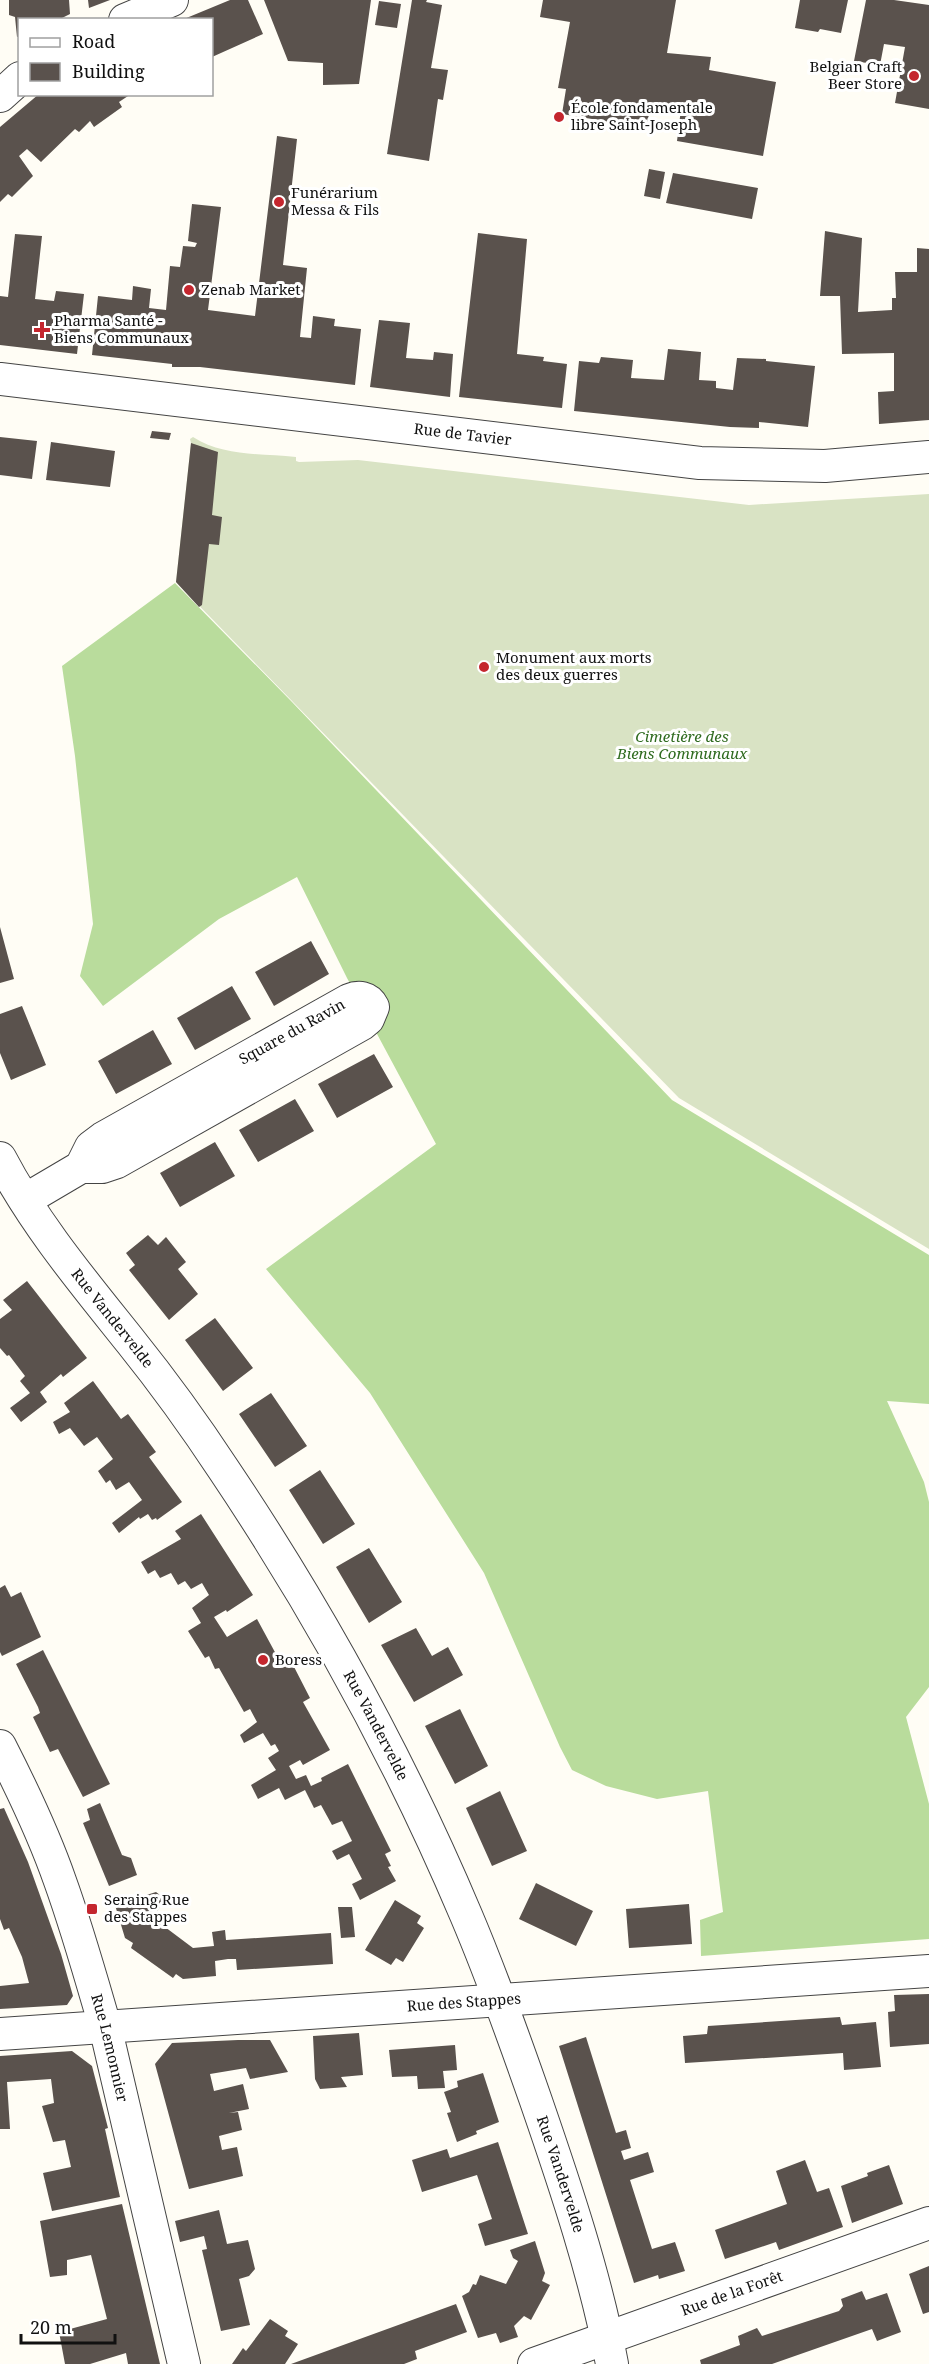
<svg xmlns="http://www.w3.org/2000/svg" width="929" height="2364" font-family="'Noto Serif',serif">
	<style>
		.forest { fill: #b9dc9c }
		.cemetery { fill: #d9e3c4 }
		.building { fill: #5a524d }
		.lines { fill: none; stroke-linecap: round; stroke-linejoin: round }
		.minor-casing { stroke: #444; stroke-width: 34 }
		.minor { stroke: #fff; stroke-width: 32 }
		.poi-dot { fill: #c4262e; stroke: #fff; stroke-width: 2 }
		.labels { text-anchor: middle; stroke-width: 6; stroke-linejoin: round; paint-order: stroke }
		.poi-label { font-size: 15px; fill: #111; stroke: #fff; text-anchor: start }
		.street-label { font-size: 15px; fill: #111; stroke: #fff }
		.park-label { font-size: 15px; font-style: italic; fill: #2f6b1f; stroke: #fff }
	</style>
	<rect width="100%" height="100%" fill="#fffdf5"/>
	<path class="forest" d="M175,583L292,702L672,1100L929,1255V1404L887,1401L924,1482L929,1502V1687L906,1717L929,1804V1939L701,1956L700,1920L723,1912L708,1791L657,1799L606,1786L572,1770L560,1747L484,1573L370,1393L266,1269L436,1144L347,978L297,877L219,919L103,1006L80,976L93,924L75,756L62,666Z"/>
	<path class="cemetery" d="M193,437C224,457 262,453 296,457V461L299,462L358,460L749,505L929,494V1249L679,1098L176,582L191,443L190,439Z"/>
	<path class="building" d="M9,0H69L70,14L58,20H20V36L17,37L15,17L9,15Z
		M88,0H110L89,8Z
		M230,0H248L263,34L212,57V20L184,19Z
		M264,0H371L359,84L323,85V63L288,61Z
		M412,0H427L426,2L442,5L431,68L448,70L443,100L438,99L429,161L387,154Z
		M543,0H676L667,53L711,57L709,70L776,82L763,156L677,141L681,109L658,105L657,111L650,110L646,128L562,114L566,89L558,88L570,22L540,17Z
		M800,0H848L841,33L820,29L818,32L795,28Z
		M866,0H894L929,5V109L895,103L905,47L884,44L880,65L854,61Z
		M379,1L401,4L397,28L375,25Z
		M39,94H131L119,102L122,107L94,127L90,121L79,132L75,129L41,162L27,149L19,156L33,176L12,197L8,194L0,202V127Z
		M277,136L297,139L283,265L307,268L300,337L311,338L313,316L335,319L334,326L361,329L355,385L200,367H172V364L92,355L98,296L132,300L133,286L151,289L149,308L166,310L170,266L180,267L183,246L195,247L197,243L188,241L192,204L221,207L208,310L255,316Z
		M649,169L665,172L660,199L644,196Z
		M673,173L758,188L752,219L666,203Z
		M825,231L862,238L858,312L892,310V298H896L895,272H917V248L929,249V420L879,424L878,392L894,391V353L842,354L840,296H820Z
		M478,233L527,239L517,354L544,357L543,361L567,364L562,408L459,397Z
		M15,234L42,236L35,299L54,301L56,291L84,294L77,354L0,345V296L8,297Z
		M379,320L410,323L406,358L433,360L434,352L453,354L450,397L370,387Z
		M668,349L701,352L699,380L716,381V388L733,390L737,358L766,359V361L815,366L808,427L759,422V428L730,427L574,411L579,361L599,363L601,357L633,360L631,378L664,380Z
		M152,431L171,433L169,440L150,438Z
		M0,437L37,441L32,479L0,475Z
		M51,442L115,451L110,487L46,480Z
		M191,443L218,452L212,515L222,517L219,545L209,544L202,605L199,607L176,582Z
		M0,927L14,979L0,983Z
		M311,941L329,974L274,1006L255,972Z
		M232,986L251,1019L195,1050L177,1018Z
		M22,1006L46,1065L11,1080L0,1053V1014Z
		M153,1030L172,1064L116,1094L98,1061Z
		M374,1054L393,1087L337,1118L318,1084Z
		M295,1099L314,1131L258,1162L239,1130Z
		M215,1142L235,1176L180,1207L160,1173Z
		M148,1235L158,1245L166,1237L186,1262L178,1269L198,1294L169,1320L129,1270L135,1265L126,1253Z
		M27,1281L87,1358L63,1377L61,1374L40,1392L47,1402L21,1422L10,1408L30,1393L20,1381L25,1376L9,1355L7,1356L0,1348V1319L12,1310L3,1300Z
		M215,1318L253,1368L223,1391L185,1340Z
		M93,1381L121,1419L128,1414L156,1452L149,1457L182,1502L157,1520L156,1518L152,1520L148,1514L140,1519L139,1517L119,1533L112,1523L142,1500L129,1482L116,1490L110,1480L106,1483L98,1471L113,1459L97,1437L84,1446L70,1428L59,1434L53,1422L70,1412L64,1403Z
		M271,1393L307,1446L275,1467L239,1414Z
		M320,1470L355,1524L323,1544L289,1490Z
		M201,1514L253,1595L227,1612L226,1610L214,1617L227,1637L257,1619L283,1667L292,1663L310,1698L303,1702L330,1750L303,1765L300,1760L289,1766L296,1779L306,1775L311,1786L322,1781L321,1778L348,1764L391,1851L385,1854L391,1866L388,1867L396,1881L360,1900L352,1884L362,1879L349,1854L337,1860L332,1851L352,1841L342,1821L332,1825L321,1805L314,1808L305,1790L285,1800L279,1788L258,1799L251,1785L276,1770L268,1758L279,1751L275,1744L271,1746L263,1733L244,1743L240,1735L257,1722L250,1709L244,1712L219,1668L215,1669L209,1656L205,1658L188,1631L201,1623L192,1608L209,1595L202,1583L191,1589L185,1581L178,1585L171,1573L160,1578L155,1570L148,1574L141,1562L181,1539L175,1531Z
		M369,1548L402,1602L369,1623L336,1567Z
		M5,1585L11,1597L21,1592L41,1637L2,1656L0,1652V1588Z
		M416,1628L432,1656L448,1647L463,1675L414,1702L381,1645Z
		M43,1650L110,1784L83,1797L58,1749L50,1752L33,1717L40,1713L38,1707L16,1664Z
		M460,1709L488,1766L455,1784L425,1726Z
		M500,1791L527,1851L492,1866L466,1808Z
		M100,1803L122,1855L131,1858L137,1875L109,1886L83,1823L90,1820L87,1809Z
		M4,1808L28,1862L61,1954L73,1996L67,2005L0,2009V1986L29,1983L22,1957L9,1928L4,1930L0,1919V1809Z
		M536,1883L593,1911L576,1946L519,1919Z
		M156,1892L165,1899L153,1918L193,1948L214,1946L212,1932L225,1930L226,1940L331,1933L333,1964L237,1970L236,1959H228L215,1961L216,1976L183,1979L176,1974L173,1978L131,1948L133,1943L125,1938L115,1905Z
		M395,1900L421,1916L417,1923L424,1928L403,1962L396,1958L391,1965L365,1950Z
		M689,1904L692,1944L629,1948L626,1909Z
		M338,1907H352L355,1937L341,1938Z
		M929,1994V2044L890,2047L888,2012L895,2011L894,1995Z
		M840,2017L842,2025L876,2022L881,2067L844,2070L843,2053L685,2063L683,2036L707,2034L708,2026Z
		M359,2033L363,2075L341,2077L347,2087L320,2089L315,2079L313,2036Z
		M586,2037L616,2133L626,2130L631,2148L621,2151L624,2160L648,2152L654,2172L630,2180L652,2249L675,2242L685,2271L659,2279L658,2275L634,2283L559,2046Z
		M238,2040H270L288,2072L250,2079L246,2068L210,2074L214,2091L243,2084L249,2109L229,2113L238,2112L242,2130L219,2136L222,2150L237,2147L243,2176L189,2189L155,2064L172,2043Z
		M455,2045L457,2070L443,2071L445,2088L418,2089L417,2076L392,2077L389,2050Z
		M72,2051L92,2066L108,2128L105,2129L120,2197L52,2211L43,2173L71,2167L65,2140L53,2142L42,2106L54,2103L51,2079L7,2082L10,2129H0V2056Z
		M483,2073L499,2122L476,2131L477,2134L457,2142L447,2113L451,2112L444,2092L458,2087L457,2081Z
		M498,2142L528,2234L485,2246L478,2224L492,2219L477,2175L422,2192L412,2160L447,2149L450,2158Z
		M805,2160L817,2192L829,2188L843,2227L779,2250L776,2242L725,2259L715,2230L787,2204L776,2171Z
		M889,2165L903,2204L852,2223L841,2186L868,2176L867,2173Z
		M122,2204L160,2364H128L126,2353L90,2364H65L59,2332L107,2319L91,2255L67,2260V2275L50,2277L40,2221Z
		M219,2210L227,2244L248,2240L255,2269L249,2276L239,2279L250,2325L221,2331L202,2250L207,2249L204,2236L180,2242L175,2221Z
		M535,2241L545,2273L542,2281L550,2285L531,2320L524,2316L514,2326L518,2337L500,2343L496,2333L478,2338L462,2296L469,2292L473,2284L476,2285L480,2275L506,2284L518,2261L513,2258L510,2250Z
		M929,2266V2312L923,2314L909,2274Z
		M862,2291L866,2300L887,2293L901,2332L877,2341L872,2329L772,2364H701L700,2360L740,2345L738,2336L757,2328L762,2336L839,2311L843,2306L841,2299Z
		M456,2304L467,2332L415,2351L417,2359L404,2364H291Z
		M270,2319L288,2331L285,2336L298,2344L285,2364H232L243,2348L246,2351Z"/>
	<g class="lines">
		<g class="minor-casing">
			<g id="minor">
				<path d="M125,20L172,0"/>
				<path d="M0,96L20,78"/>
				<path id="s1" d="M0,379L700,463L825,466L929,457"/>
				<path id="s2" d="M0,1158C35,1225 84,1283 131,1342C164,1383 195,1426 224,1470C318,1610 400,1759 466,1915C492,1976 514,2038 536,2101C565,2185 596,2277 612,2364"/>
				<path d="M25,1200L81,1167H102L117,1162L362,1024L368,1019L373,1007C368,997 359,996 349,1000L103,1138L91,1147L81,1167"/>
				<path id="s3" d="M0,1746C22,1789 44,1835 60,1881C77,1928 91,1978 105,2026L184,2364"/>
				<path id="s4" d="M0,2034L929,1971"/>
				<path id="s5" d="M534,2364L929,2223"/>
			</g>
		</g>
		<use href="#minor" class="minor"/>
	</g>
	<g class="poi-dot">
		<circle cx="914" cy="76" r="6"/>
		<circle cx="559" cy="117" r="6"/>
		<circle cx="279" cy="202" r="6"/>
		<circle cx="189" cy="290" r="6"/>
		<path d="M39 321h6v6h6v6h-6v6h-6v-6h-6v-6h6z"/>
		<circle cx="484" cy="667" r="6"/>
		<circle cx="263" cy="1660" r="6"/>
		<rect x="86" y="1903" width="12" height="12" rx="3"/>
	</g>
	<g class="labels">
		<g class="poi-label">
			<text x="902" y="72" text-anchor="end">Belgian Craft<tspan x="902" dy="17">Beer Store</tspan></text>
			<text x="571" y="113">École fondamentale<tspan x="571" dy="17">libre Saint-Joseph</tspan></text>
			<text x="291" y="198">Funérarium<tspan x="291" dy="17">Messa &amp; Fils</tspan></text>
			<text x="201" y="295">Zenab Market</text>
			<text x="54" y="326">Pharma Santé -<tspan x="54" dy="17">Biens Communaux</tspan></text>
			<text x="496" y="663">Monument aux morts<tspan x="496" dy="17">des deux guerres</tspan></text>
			<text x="275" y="1665">Boress</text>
			<text x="104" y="1905">Seraing Rue<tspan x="104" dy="17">des Stappes</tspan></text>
		</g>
		<g class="street-label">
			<text dy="5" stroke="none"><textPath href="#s1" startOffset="466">Rue de Tavier</textPath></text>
			<text transform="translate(292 1032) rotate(-29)" y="5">Square du Ravin</text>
			<text dy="5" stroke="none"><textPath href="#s2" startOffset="196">Rue Vandervelde</textPath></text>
			<text dy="5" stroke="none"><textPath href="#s2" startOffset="682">Rue Vandervelde</textPath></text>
			<text dy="5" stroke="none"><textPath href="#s4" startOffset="465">Rue des Stappes</textPath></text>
			<text dy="5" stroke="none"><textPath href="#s3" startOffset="322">Rue Lemonnier</textPath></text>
			<text dy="5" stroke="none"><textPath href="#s2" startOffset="1168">Rue Vandervelde</textPath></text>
			<text dy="5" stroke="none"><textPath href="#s5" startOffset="210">Rue de la Forêt</textPath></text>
		</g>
		<g class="park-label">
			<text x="682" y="742">Cimetière des<tspan x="682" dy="17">Biens Communaux</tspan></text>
		</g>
	</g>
	<rect x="18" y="18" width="195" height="78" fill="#ffffff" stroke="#a0a0a0" stroke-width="1.5"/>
	<rect x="30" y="38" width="30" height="9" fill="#ffffff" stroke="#a0a0a0" stroke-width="1.5"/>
	<text x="72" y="48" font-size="18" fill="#111111">Road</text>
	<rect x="30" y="63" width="30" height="18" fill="#5a524d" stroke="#a0a0a0" stroke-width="1.5"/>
	<text x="72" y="78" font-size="18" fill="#111111">Building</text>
	<path d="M21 2334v9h94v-9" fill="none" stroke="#111111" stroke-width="3"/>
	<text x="30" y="2334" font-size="18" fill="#111111" stroke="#ffffff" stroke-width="4.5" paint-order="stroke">20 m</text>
</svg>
